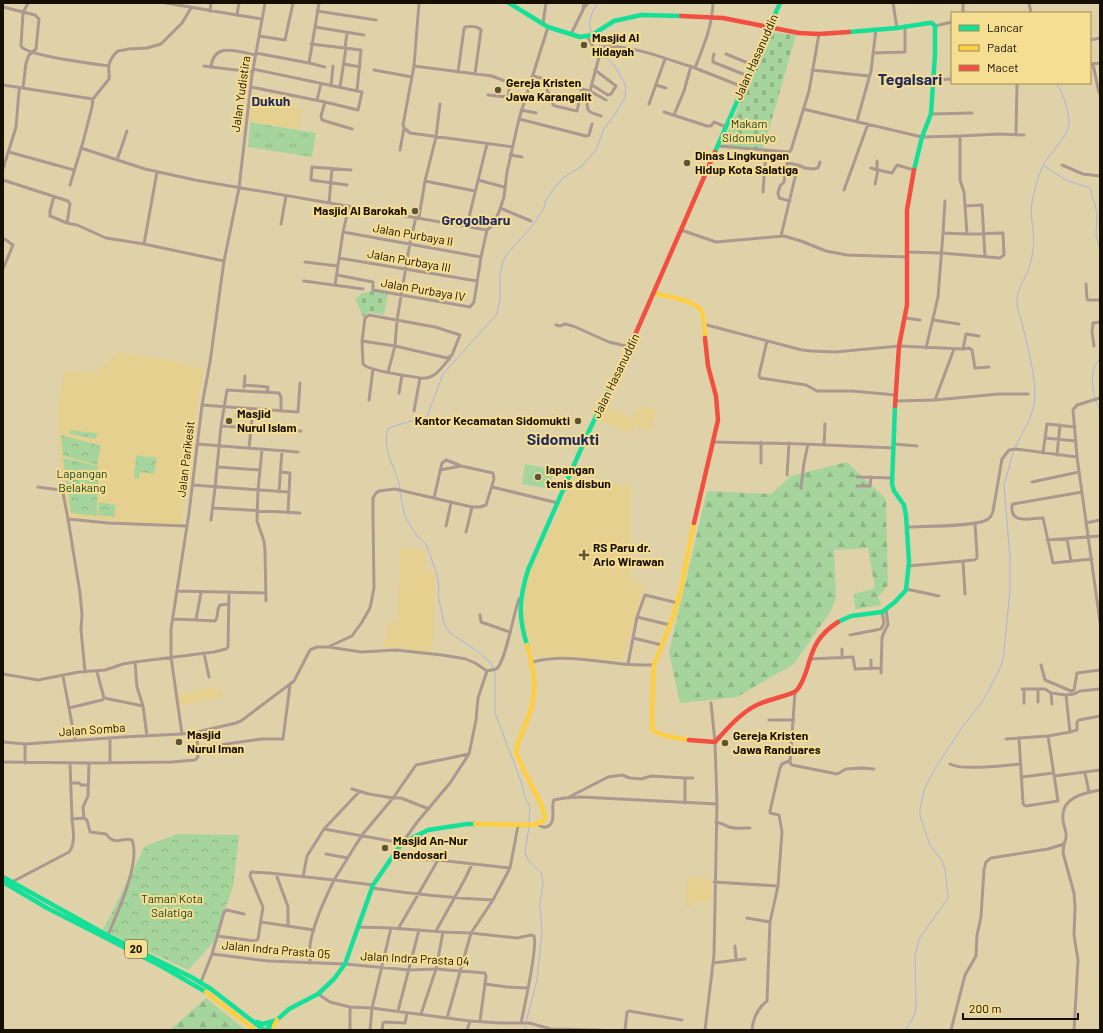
<svg xmlns="http://www.w3.org/2000/svg" width="1103" height="1033" font-family="Barlow,sans-serif">
	<style>
		.built { fill: #e6d090 }
		.grass { fill: url(#grass-tufts) }
		.forest { fill: url(#forest-firs) }
		.cemetery { fill: url(#cemetery-stones) }
		.park { fill: url(#park-crowns) }
		.garden { fill: #a6d49d }
		.lines { fill: none; stroke-linecap: round; stroke-linejoin: round }
		.stream { stroke: #a9b4e1; stroke-width: 1 }
		.street { stroke: #ab998f; stroke-width: 3 }
		.fast { stroke: #16e098; stroke-width: 4.5 }
		.slow { stroke: #ffcf43; stroke-width: 4.5 }
		.jam { stroke: #f24e42; stroke-width: 4.5 }
		.poi-dot { fill: #5c533b; stroke: #f5dd92; stroke-width: 1.5 }
		.labels { text-anchor: middle; stroke-width: 4; stroke-linejoin: round; paint-order: stroke }
		.shield { fill: #f5dd92; stroke: #594d2c; stroke-width: 1 }
		.shield-label { font-size: 11px; font-weight: bold; fill: #160f00 }
		.poi-label { font-size: 12px; font-weight: bold; fill: #160f00; stroke: #f5dd92; text-anchor: start }
		.street-label { font-size: 12px; fill: #160f00; stroke: #f5dd92 }
		.park-label { font-size: 12px; fill: #184527; stroke: #f5dd92 }
		.quarter-label { font-size: 14px; font-weight: bold; fill: #212b63; stroke: #f5dd92 }
		.district-label { font-size: 16px; font-weight: bold; fill: #212b63; stroke: #f5dd92 }
	</style>
	<defs>
		<pattern id="grass-tufts" width="24" height="20" patternUnits="userSpaceOnUse"><rect width="24" height="20" fill="#a6d49d"/><path d="M3 7l-1-3M5 7V3M7 7l1-3M15 17l-1-3M17 17v-4M19 17l1-3" fill="none" stroke="#8eb585"/></pattern>
		<pattern id="forest-firs" width="22" height="20" patternUnits="userSpaceOnUse"><rect width="22" height="20" fill="#a6d49d"/><path d="M5 1l3.5 6h-7zM16 11l3.5 6h-7z" fill="#8eb585"/></pattern>
		<pattern id="cemetery-stones" width="16" height="16" patternUnits="userSpaceOnUse"><rect width="16" height="16" fill="#a6d49d"/><path d="M2 7V4a2 2 0 0 1 4 0v3zM10 15v-3a2 2 0 0 1 4 0v3z" fill="#8eb585"/></pattern>
		<pattern id="park-crowns" width="20" height="18" patternUnits="userSpaceOnUse"><rect width="20" height="18" fill="#a6d49d"/><path d="M2 6a3 3 0 1 1 6 0M12 15a3 3 0 1 1 6 0" fill="none" stroke="#8eb585"/></pattern>
	</defs>
	<rect width="100%" height="100%" fill="#dfd1a8"/>
	<path class="built" d="M252,98L302,108L300,130L249,121Z
		M119,352L174,361L204,369L192,440L181,527L67,516L59,457L58,405L65,370L95,372Z
		M603,406L633,418L637,411L644,406L657,411L650,431L634,425L632,433L596,420Z
		M573,476L631,486V581L645,584L622,661L577,657H536L525,630L522,610L524,590L530,569L554,522Z
		M399,548L425,550V570L436,574L432,652L393,648L383,649L388,623L397,622L400,575Z
		M212,687L213,690L221,689L223,697L179,706L178,695Z
		M688,877L712,879L711,902H692L689,908L685,906Z"/>
	<path class="grass" d="M250,122L316,133L312,157L248,147Z
		M236,409L251,410L250,419L235,418Z"/>
	<path class="forest" d="M847,462L886,499L888,585L878,597L881,605L855,609L854,594L875,588L868,548L834,550L836,597L832,609L794,664L737,697L680,703L669,652L707,491L771,494L791,476Z
		M206,998L243,1028V1030H170Z"/>
	<path class="cemetery" d="M768,32L796,35L763,150L722,146L760,56Z
		M371,291L388,294L384,315L369,312L363,317L355,298L356,297L358,298L360,294Z"/>
	<path class="park" d="M70,430L97,433L96,439L70,434Z
		M61,435L101,446L97,465L63,456Z
		M136,455L157,458L154,474L140,472L139,479L134,478Z
		M63,458L98,466L97,516L71,513Z
		M99,502L116,505L114,517L98,515Z
		M178,834L239,835L233,887L213,943L188,970L103,930L145,846Z"/>
	<path class="garden" d="M525,464L554,470L550,489L522,484Z"/>
	<g class="lines">
		<path class="stream" d="M592,33C586,23 592,12 598,3
			M1044,166L1066,180L1090,188L1097,212L1096,236L1100,249
			M1100,358C1097,363 1093,368 1093,373C1091,385 1094,400 1100,410
			M1015,448C1020,436 1029,423 1032,412C1040,389 1029,355 1024,331C1022,320 1016,310 1017,299C1018,289 1023,282 1027,273C1030,266 1032,258 1033,250C1036,234 1029,218 1032,202C1035,189 1038,175 1044,164C1048,156 1055,150 1060,142C1064,137 1069,129 1069,123C1069,110 1063,93 1056,83
			M400,489C397,469 381,450 388,429L391,427L426,417L428,414L443,374L497,314L500,298V276L503,261L507,254L533,225L544,208L545,202L554,188L563,178L582,166L596,150L604,129L614,116L625,97L626,88L624,82L616,68L608,59L594,36
			M400,492L404,512L407,520L417,536L426,544L437,574L439,588L438,595L444,623L449,632L477,651L491,663L493,668
			M494,671L495,673V713L521,781L525,798L530,806L529,822
			M526,1022L537,980L542,932L540,905L543,882L541,873L528,860L525,852L529,827
			M525,1030L526,1025
			M906,1030L914,1016L916,1009L915,956L919,939L948,898L945,869L942,861L930,845L920,816V809L924,790L934,770L963,726L982,702L998,673L1003,660L1010,591V558L1004,485L1014,450"/>
		<path class="street" d="M28,3L23,13L21,46C26,56 95,64 109,66
			M166,3L237,15
			M239,3L237,15L262,19
			M419,3L414,66L403,125L404,128L410,133L513,147
			M713,3C712,27 704,45 695,68L743,87
			M893,3L897,28
			M1029,3L1031,13
			M3,7L35,15L39,19L36,49L29,55L26,63L23,88
			M583,9L588,3
			M210,11L211,3
			M317,11L376,20
			M963,13V3
			M543,23L546,3
			M935,26L952,22
			M315,27L364,35
			M571,34L583,10L584,3
			M259,36L285,40L293,3
			M1090,40L1100,38
			M311,44L361,50L357,91
			M345,48L347,33
			M593,49C619,39 668,60 695,68
			M256,53L309,63L319,3
			M873,53L905,52V26
			M714,54L713,58V62L748,76
			M726,54L753,65
			M309,63L325,67
			M344,64L360,67
			M1090,64L1100,63
			M1093,64L1099,93L1100,92
			M204,66L211,67
			M414,66L492,76L510,83L508,96
			M253,69L362,92L358,110L325,102
			M374,70L412,77
			M812,70L869,76
			M253,72L211,67C214,41 238,52 256,55
			M458,72L464,29L465,27C470,26 478,26 481,30L475,74
			M533,76L590,91L599,57L587,36
			M933,80L952,79
			M549,81L547,91L552,97L553,105L555,106L577,111L582,89
			M3,85L93,99L92,107L83,142L70,185
			M592,85L608,95L611,94L616,86L595,70
			M656,85L666,88
			M331,86L333,66
			M251,87L325,102L321,116L322,120L352,129
			M340,87L346,48
			M590,91L606,100
			M488,95L525,99
			M93,99L109,79C110,74 108,71 109,66C109,61 114,54 118,51L129,49L147,48L161,44L182,23L191,8
			M317,100L321,84
			M579,100L587,102C587,114 591,112 601,116
			M649,104L665,59
			M803,109L922,137L958,136L960,137V180L964,192L967,234L1003,233L1004,255L1000,258L942,253L907,252
			M521,110L536,113
			M664,112L707,126H711L714,122L726,127
			M931,114L972,113
			M674,115L684,91L691,66
			M519,119L586,136L589,135L592,124
			M857,121L871,71L876,29
			M1016,134L1017,83
			M960,136L999,134L1024,135
			M718,146L789,152L791,150L809,91L819,34
			M81,148L145,169L195,180L487,230L492,226L499,212L504,197L507,172L519,119L548,27
			M400,150L404,128
			M9,152L74,170
			M510,155L522,157
			M117,160L127,131
			M877,161V167L878,170L892,173L897,165L914,170
			M1062,165L1083,174L1100,176
			M871,168L877,170
			M3,169L16,127L19,91L20,88
			M3,180L68,201L70,204L67,223L77,225L106,238L144,244L224,261
			M478,180L504,187
			M425,181L475,191
			M875,184L878,170
			M347,185L311,180V178L312,167L351,170
			M844,190L868,124
			M763,192L766,150
			M54,196L50,211V216L67,223
			M790,201L779,198L778,193L780,186L784,182L787,163L798,165L805,168L813,169L818,168L820,162
			M329,203L332,168
			M965,206L982,205L985,257
			M500,208L531,221
			M419,217L425,181L436,137L440,104
			M281,224L286,196
			M468,227L470,213L487,144
			M681,230L716,242L784,236L801,241L826,251L847,255L908,257
			M343,232L481,257
			M943,233L945,201
			M781,236L798,165
			M3,238L13,245L3,269
			M144,244L157,172
			M339,258L477,281
			M305,262L338,266
			M337,275L373,282V290L470,307L474,302L481,257L487,230
			M304,281L363,289
			M1086,284L1087,299L1088,300H1100
			M335,285L343,232L349,206
			M905,318L920,320
			M933,320L959,324
			M703,324L802,350L812,351L835,352L899,346L963,349L966,334L979,336
			M556,325L560,326L565,324L573,326L609,342L630,347
			M362,341L395,346L447,358L452,355L460,335L435,327L369,315L365,318L362,341L363,364C368,371 410,376 420,378L414,411
			M767,341L759,375L760,378L806,385L817,391H852L896,395
			M1094,346L1092,332L1093,323L1100,322
			M926,348L938,297L943,233L967,234
			M963,349L969,348L972,350L975,368L989,367
			M388,372L395,346L397,320L410,243L416,217
			M420,378C435,380 441,368 450,358
			M244,385L268,387L267,392
			M244,387L245,376
			M399,393L402,375
			M1100,398L1077,405L1073,410L1077,457L1100,622
			M369,400L373,369
			M935,400L954,349
			M896,401L935,400L999,394H1028
			M202,405L298,412L300,383
			M221,426L301,431
			M1045,438L1076,441
			M712,442L804,444L894,448
			M197,444L298,452
			M894,444L917,446
			M824,445L825,424
			M249,448L253,409
			M262,449L258,490L257,521L264,541L265,550L266,601
			M1043,453L1047,424L1075,427
			M1057,455L1060,425
			M761,463V442
			M218,467L260,470
			M281,472L290,473L288,513
			M787,475L789,443
			M857,477L892,478
			M1032,482L1079,472
			M193,485L288,492
			M857,486H870L871,477
			M38,487L60,490L63,493L68,519
			M492,487L558,503
			M801,488L804,463L808,444
			M279,492L282,451
			M1082,492L1013,504L1012,506C1010,525 1031,518 1043,518L1053,563L1092,559
			M434,498L442,463L446,460L459,465
			M213,508L300,513
			M211,520L215,488L221,426L227,390L279,393L281,397V411
			M1086,523L1100,520
			M446,526L451,503
			M908,527C923,526 978,527 988,519C991,517 992,515 993,511L1002,459L1009,450L1016,449L1077,457
			M466,532L472,507
			M1067,539L1071,561
			M1047,540L1100,536
			M963,562L965,594
			M908,566L974,560L977,558V554L975,523
			M906,589L939,596
			M177,591L265,593
			M201,592L196,620L215,621C219,617 216,610 220,605L229,604
			M480,615L481,622L510,632
			M637,617L670,625
			M173,619L196,620
			M850,635L881,629L884,623L882,611
			M633,638L662,645
			M330,646L352,636L362,622L370,608L374,588L373,517V498L376,493L379,491L395,489L472,507H480L486,505L494,479L493,473L461,466L440,470
			M842,649V658
			M204,653L209,677
			M810,659L853,657L855,669L881,668
			M871,660V669
			M533,662C562,654 593,661 622,664C633,665 643,665 654,665
			M628,664L637,617L645,595L678,603
			M1041,665L1045,680L1071,691L1074,690L1077,673L1100,670
			M85,672L81,630L82,615L80,593L68,519L108,523L186,526
			M881,673L882,637L888,624L886,610
			M3,674L38,680L79,672L105,670L123,664L135,662L214,652L226,649L228,647L229,593
			M63,676L69,708L73,707L102,700L104,698L97,672
			M1022,689H1045L1051,693L1066,695L1074,694L1080,691L1100,689
			M1024,689V703
			M1038,689V702
			M795,692L790,763L792,765L837,774L846,769L862,768L874,769
			M1051,693L1052,704
			M104,698L143,706L137,687L135,662
			M711,703L715,742L717,804
			M143,706L147,736
			M69,708L75,740
			M769,720H794
			M1070,732L1077,730V722L1079,720L1100,716
			M182,734L171,657V629L189,513L202,405L210,362L224,261L239,188L252,75L265,3
			M110,738V762
			M1019,738L1023,803L1024,805L1026,806L1058,801L1048,736
			M1006,739L1048,736L1070,732L1066,695
			M3,742L25,744L123,737L182,734L197,732L236,723L241,721L294,681L310,650L317,647H329L361,652L396,650L442,655L466,659L475,663L487,671C489,670 493,670 496,669C505,665 514,611 519,599
			M25,744V763
			M198,748L262,739H283L290,685
			M3,762L89,763L172,762L195,760L198,757L197,732
			M70,763L72,819L84,818
			M89,763L88,796L83,807L84,818L87,820L90,832L106,834C108,836 109,838 111,839C117,844 125,837 132,840C141,862 117,914 108,935
			M950,764C964,771 1004,765 1021,764
			M1085,773L1089,792
			M1054,776L1100,770
			M1022,777L1053,773
			M71,783H79L81,785H88
			M352,789L369,794L393,798H401L429,809
			M569,797L608,777L622,775L630,778L641,779L651,776L685,778
			M685,803V778H693
			M716,822C722,823 724,825 729,827C735,829 744,828 750,828
			M538,824C540,826 543,828 546,827C558,823 550,807 554,800L564,798L581,797L717,804L714,955L705,1030
			M324,829L402,843L418,821L450,783L469,754L476,720L478,698L487,671
			M1064,844L1063,853L1074,893L1075,907L1074,935L1078,960L1074,1030
			M326,854L348,858
			M391,859L438,860L510,868
			M276,874L288,907V926
			M303,877L307,856L324,829L359,792
			M12,882L69,852C76,844 73,829 72,819
			M714,882L778,886L770,922L767,1001C758,1008 753,1018 752,1030
			M778,886L782,832L779,815L770,813V811L780,768L782,764L789,761
			M372,888C412,894 452,898 493,900
			M747,918L770,922
			M261,922L314,930
			M358,927L391,928L443,932L471,933L517,938L531,935L534,936C538,947 524,1008 521,1023
			M398,929L438,860
			M436,931L465,879L472,864
			M217,936L255,941L258,939L263,907L250,876L251,872L269,873L334,880L362,835L393,798L416,765L469,754
			M735,946L736,960
			M212,954L268,961L345,964L409,970L436,969L485,973L486,976L480,1021
			M310,963C310,957 310,951 310,945C313,924 325,899 334,880L373,885
			M713,963L745,959
			M201,982L212,954L224,912L227,910L244,914
			M485,984L507,987L527,988
			M318,994L330,1002L350,1007L372,1008L470,1021L501,1023H529L551,1029L600,1030
			M398,1011L419,930
			M421,1014L436,969L443,932
			M447,1018L471,933L493,900L510,868L518,826
			M350,1030V1007
			M370,1030L372,1008L391,928
			M382,1030L383,1023L385,1022L405,1023L407,1013
			M467,1030L470,1021
			M625,1030L627,1012L629,1011L682,1020
			M951,1030L965,975L976,956L977,935L981,917L984,870L986,862L991,858L1048,849L1064,844C1069,833 1064,830 1063,820C1060,798 1083,793 1100,790"/>
		<path class="fast" d="M509,3L548,27L580,37L592,35L614,21L641,15L681,16
			M849,32L897,28L929,23H932L935,26V54L931,114L922,137L914,170
			M715,152L780,3
			M838,622L851,616L882,612L895,602L906,590L909,562L906,515L904,505L894,491L892,484L895,406
			M527,645C518,616 519,599 528,570L588,433L632,342
			M3,877L105,934L193,978L211,989L264,1030
			M3,882L47,908L161,966L206,992
			M256,1022L263,1024L277,1020
			M266,1030L289,1009L318,994L334,979L345,964L373,885L402,843L428,830L467,824H475"/>
		<path class="slow" d="M653,293C664,296 697,300 702,312C705,319 704,330 705,338
			M689,740L666,736L653,731L652,718L654,665L673,617L680,594L694,523
			M475,824L532,825L542,822L545,818L542,806L516,754C517,742 523,730 528,718C538,691 535,673 527,645
			M206,992L255,1030
			M274,1030V1026L277,1020"/>
		<path class="jam" d="M681,16L723,18L799,33L819,34L849,32
			M632,342L715,152
			M895,406L899,346L907,305V210L914,170
			M694,523L718,420L716,396L708,366L705,338
			M689,740L715,742C728,728 741,712 759,704C767,700 791,695 796,691C802,685 804,677 807,669C813,647 818,635 838,622"/>
	</g>
	<g class="poi-dot">
		<circle cx="584" cy="45" r="4"/>
		<circle cx="498" cy="90" r="4"/>
		<circle cx="687" cy="163" r="4"/>
		<circle cx="415" cy="211" r="4"/>
		<circle cx="229" cy="421" r="4"/>
		<circle cx="578" cy="421" r="4"/>
		<circle cx="538" cy="477" r="4"/>
		<path d="M582 549h4v4h4v4h-4v4h-4v-4h-4v-4h4z"/>
		<circle cx="179" cy="742" r="4"/>
		<circle cx="725" cy="743" r="4"/>
		<circle cx="385" cy="848" r="4"/>
	</g>
	<g class="labels">
		<rect class="shield" x="125" y="940" width="22" height="18" rx="3"/>
		<g class="shield-label">
			<text x="136" y="953">20</text>
		</g>
		<g class="poi-label">
			<text x="592" y="42">Masjid Al<tspan x="592" dy="14">Hidayah</tspan></text>
			<text x="506" y="87">Gereja Kristen<tspan x="506" dy="14">Jawa Karangalit</tspan></text>
			<text x="695" y="160">Dinas Lingkungan<tspan x="695" dy="14">Hidup Kota Salatiga</tspan></text>
			<text x="407" y="215" text-anchor="end">Masjid Al Barokah</text>
			<text x="237" y="418">Masjid<tspan x="237" dy="14">Nurul Islam</tspan></text>
			<text x="570" y="425" text-anchor="end">Kantor Kecamatan Sidomukti</text>
			<text x="546" y="474">lapangan<tspan x="546" dy="14">tenis disbun</tspan></text>
			<text x="593" y="552">RS Paru dr.<tspan x="593" dy="14">Ario Wirawan</tspan></text>
			<text x="187" y="739">Masjid<tspan x="187" dy="14">Nurul Iman</tspan></text>
			<text x="733" y="740">Gereja Kristen<tspan x="733" dy="14">Jawa Randuares</tspan></text>
			<text x="393" y="845">Masjid An-Nur<tspan x="393" dy="14">Bendosari</tspan></text>
		</g>
		<g class="street-label">
			<text transform="translate(756 57) rotate(-66)" y="4">Jalan Hasanuddin</text>
			<text transform="translate(241 94) rotate(-82)" y="4">Jalan Yudistira</text>
			<text transform="translate(413 235) rotate(10)" y="4">Jalan Purbaya II</text>
			<text transform="translate(409 261) rotate(10)" y="4">Jalan Purbaya III</text>
			<text transform="translate(423 290) rotate(10)" y="4">Jalan Purbaya IV</text>
			<text transform="translate(616 376) rotate(-64)" y="4">Jalan Hasanuddin</text>
			<text transform="translate(186 459) rotate(-83)" y="4">Jalan Parikesit</text>
			<text transform="translate(92 730) rotate(-4)" y="4">Jalan Somba</text>
			<text transform="translate(276 950) rotate(5)" y="4">Jalan Indra Prasta 05</text>
			<text transform="translate(415 959) rotate(3)" y="4">Jalan Indra Prasta 04</text>
		</g>
		<g class="park-label">
			<text x="749" y="128">Makam<tspan x="749" dy="14">Sidomulyo</tspan></text>
			<text x="82" y="478">Lapangan<tspan x="82" dy="14">Belakang</tspan></text>
			<text x="172" y="903">Taman Kota<tspan x="172" dy="14">Salatiga</tspan></text>
		</g>
		<g class="quarter-label">
			<text x="271" y="106">Dukuh</text>
			<text x="476" y="225">Grogolbaru</text>
		</g>
		<g class="district-label">
			<text x="910" y="85">Tegalsari</text>
			<text x="563" y="445">Sidomukti</text>
		</g>
	</g>
	<rect width="1103" height="1033" fill="none" stroke="#160f00" stroke-width="8"/>
	<rect x="951" y="12" width="140" height="72" fill="#f5dd92" stroke="#9c8b58"/>
	<rect x="959" y="25" width="20" height="6" fill="#16e098" stroke="#9c8b58"/>
	<text x="987" y="32" font-size="12" fill="#160f00">Lancar</text>
	<rect x="959" y="45" width="20" height="6" fill="#ffcf43" stroke="#9c8b58"/>
	<text x="987" y="52" font-size="12" fill="#160f00">Padat</text>
	<rect x="959" y="65" width="20" height="6" fill="#f24e42" stroke="#9c8b58"/>
	<text x="987" y="72" font-size="12" fill="#160f00">Macet</text>
	<path d="M963 1013v6h115v-6" fill="none" stroke="#160f00" stroke-width="2"/>
	<text x="969" y="1013" font-size="12" fill="#160f00" stroke="#f5dd92" stroke-width="3" paint-order="stroke">200 m</text>
</svg>
